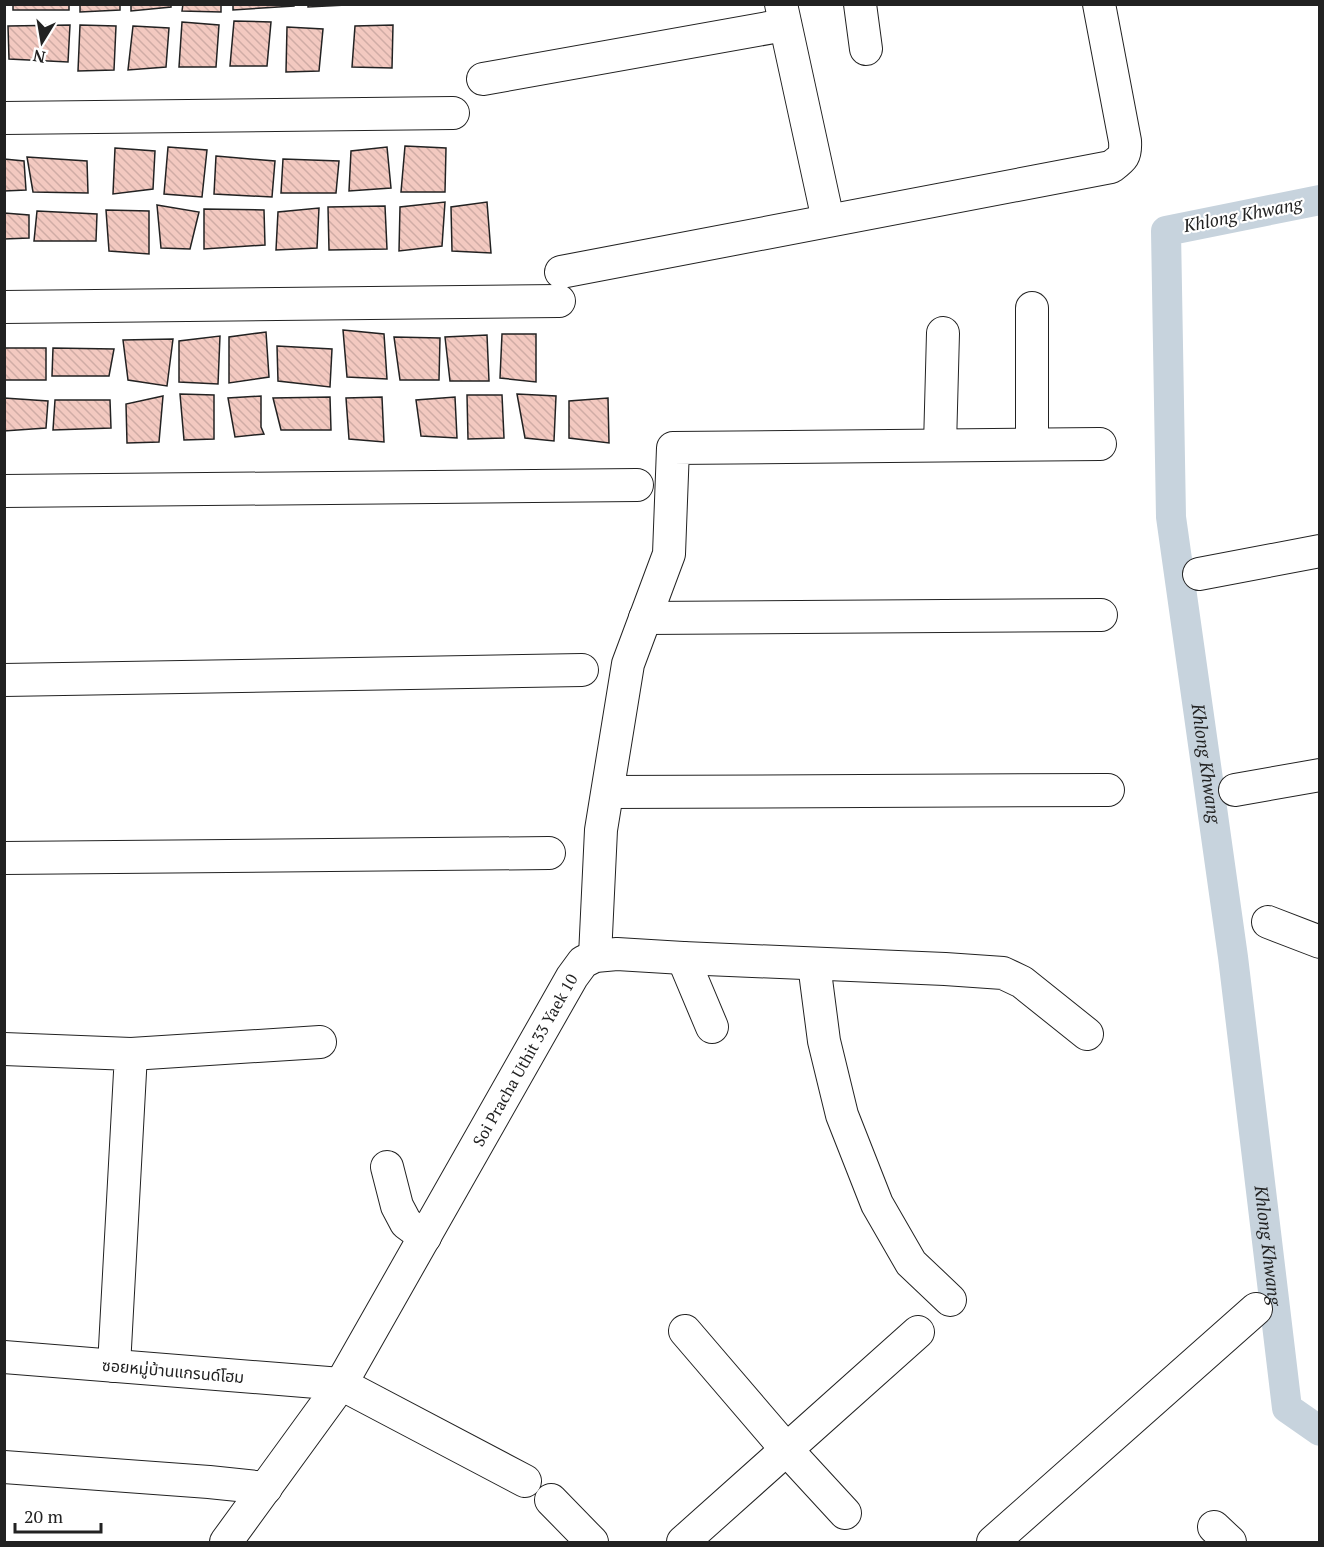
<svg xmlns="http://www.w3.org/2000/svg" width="1324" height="1547" font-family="'PT Serif','Noto Sans Thai',serif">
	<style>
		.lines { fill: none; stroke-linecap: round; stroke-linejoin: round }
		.canal { stroke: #c7d3dd; stroke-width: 30 }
		.building { fill: url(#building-back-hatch); stroke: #222; stroke-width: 1.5 }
		.minor-casing { stroke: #222; stroke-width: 34 }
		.minor { stroke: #fff; stroke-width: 32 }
		.labels { text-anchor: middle; stroke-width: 4.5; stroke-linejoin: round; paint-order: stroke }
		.street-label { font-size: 16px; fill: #222; stroke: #fff }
		.water-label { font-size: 18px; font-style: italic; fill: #222; stroke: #fff }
	</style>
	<defs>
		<pattern id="building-back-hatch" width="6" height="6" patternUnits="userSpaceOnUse" patternTransform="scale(1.5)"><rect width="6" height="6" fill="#f3c9c0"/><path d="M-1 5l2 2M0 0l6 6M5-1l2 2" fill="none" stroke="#d0aca5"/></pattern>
	</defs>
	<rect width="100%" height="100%" fill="#fff"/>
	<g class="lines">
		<path class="canal" id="s1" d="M1320,200L1166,231L1171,517L1233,957L1287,1408L1320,1431"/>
	</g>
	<path class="building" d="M13,4H69V10H13Z
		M80,4H120V10L80,12Z
		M131,4H171V7L131,11Z
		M183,4H221V12L182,11Z
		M233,4H294V6L233,10Z
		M308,4H366L308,7Z
		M234,21L271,22L267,66H230Z
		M182,22L219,25L216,67H179Z
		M70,25L68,62L9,59L8,26Z
		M80,25L116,26L114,70L78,71Z
		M393,25L392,68L352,67L355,26Z
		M133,26L169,28L166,67L128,70Z
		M287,27L323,29L319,71L286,72Z
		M405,146L446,148L445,192H401Z
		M168,147L207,150L202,197L164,194Z
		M387,147L391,188L349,191L351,151Z
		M115,148L155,151L153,189L113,194Z
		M216,156L275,161L272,197L214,194Z
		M27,157L87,161L88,193L33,192Z
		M4,159L24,161L26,190L4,191Z
		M283,159L339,161L336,193H281Z
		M445,202L442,246L399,251L400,207Z
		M487,202L491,253L452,251L451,207Z
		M157,205L199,212L190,249L161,248Z
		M385,206L387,249L329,250L328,207Z
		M319,208L317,248L276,250L278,212Z
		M204,209L264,210L265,245L204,249Z
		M106,210L149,211V254L109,251Z
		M37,211L97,214L96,241H34Z
		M4,213L29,215V238L4,239Z
		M343,330L384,334L387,379L347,377Z
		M266,332L269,377L229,383V337Z
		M502,334H536V382L500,378Z
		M487,335L489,381H450L445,337Z
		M220,336L218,384L179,382V341Z
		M394,337L440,338L439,380H400Z
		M173,339L167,386L128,380L123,340Z
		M277,346L332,349L330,387L278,381Z
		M4,348H46V380H4Z
		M53,348L114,349L109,376H52Z
		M180,394L214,395V439L184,440Z
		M517,394L556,396L554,441L525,438Z
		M467,395H502L504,438L468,439Z
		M163,396L159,442L127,443L126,404Z
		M261,396V427L264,434L235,437L228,398Z
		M330,397L331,430H281L273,398Z
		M382,397L384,442L349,439L346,398Z
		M455,397L457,438L421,436L416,400Z
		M4,398L48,401L46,428L4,431Z
		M608,398L609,443L569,438V401Z
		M55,400H110L111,428L53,430Z"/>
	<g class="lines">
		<g class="minor-casing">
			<g id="minor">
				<path d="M781,4L828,220"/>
				<path d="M860,4L866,49"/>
				<path d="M483,79L785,25"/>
				<path d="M4,118L453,113"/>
				<path d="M561,272L1111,167C1123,158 1126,156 1125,141L1099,4"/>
				<path d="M4,307L559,301"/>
				<path d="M1032,444V308"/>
				<path d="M940,445L943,333"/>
				<path d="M4,491L637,485"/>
				<path d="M1199,574L1320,551"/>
				<path d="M645,618L1101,615"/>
				<path d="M4,680L582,670"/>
				<path d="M1235,790L1320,775"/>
				<path d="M608,792L1108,790"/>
				<path d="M4,858L549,853"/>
				<path d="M1268,922L1320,942"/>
				<path d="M595,956L601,830L628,664L669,554L673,448L1100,444"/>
				<path d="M683,958L712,1027"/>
				<path d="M814,964L824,1041L842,1115L877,1204L911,1263L950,1300"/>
				<path d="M4,1049L131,1054L114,1366"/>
				<path d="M131,1054L320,1042"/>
				<path d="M387,1167L397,1206L406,1223L425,1237"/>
				<path d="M685,1331L787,1450L845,1513"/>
				<path d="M4,1357L341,1384L525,1481"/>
				<path d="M4,1467L209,1482L266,1488"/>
				<path d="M551,1500L592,1542"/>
				<path d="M1214,1527L1230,1542"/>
				<path id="s2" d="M226,1542L341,1384L572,977L583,962L595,956L617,954L683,958L945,969L1003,973L1022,982L1087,1034"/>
				<path d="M683,1542L918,1332"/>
				<path d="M993,1542L1256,1309"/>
			</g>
		</g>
		<use href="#minor" class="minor"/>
	</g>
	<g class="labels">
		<g class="street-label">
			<text dy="6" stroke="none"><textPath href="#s2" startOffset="568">Soi Pracha Uthit 33 Yaek 10</textPath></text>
			<text transform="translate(173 1371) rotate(5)" y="6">ซอยหมู่บ้านแกรนด์โฮม</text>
		</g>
		<g class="water-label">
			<text transform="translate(1243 215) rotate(-11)" y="6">Khlong Khwang</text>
			<text dy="6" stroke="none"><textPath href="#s1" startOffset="692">Khlong Khwang</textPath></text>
			<text dy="6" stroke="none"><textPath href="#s1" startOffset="1178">Khlong Khwang</textPath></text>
		</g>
	</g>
	<rect width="1324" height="1547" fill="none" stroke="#222222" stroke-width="12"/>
	<g transform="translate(42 42) rotate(191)" stroke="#ffffff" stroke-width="4.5" paint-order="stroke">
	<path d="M0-4.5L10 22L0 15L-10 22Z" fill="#222222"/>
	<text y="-9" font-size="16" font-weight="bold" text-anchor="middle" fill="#222222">N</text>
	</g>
	<path d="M15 1523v9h86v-9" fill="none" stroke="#222222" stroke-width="3"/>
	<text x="24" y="1523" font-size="18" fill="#222222" stroke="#ffffff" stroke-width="4.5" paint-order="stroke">20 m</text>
</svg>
